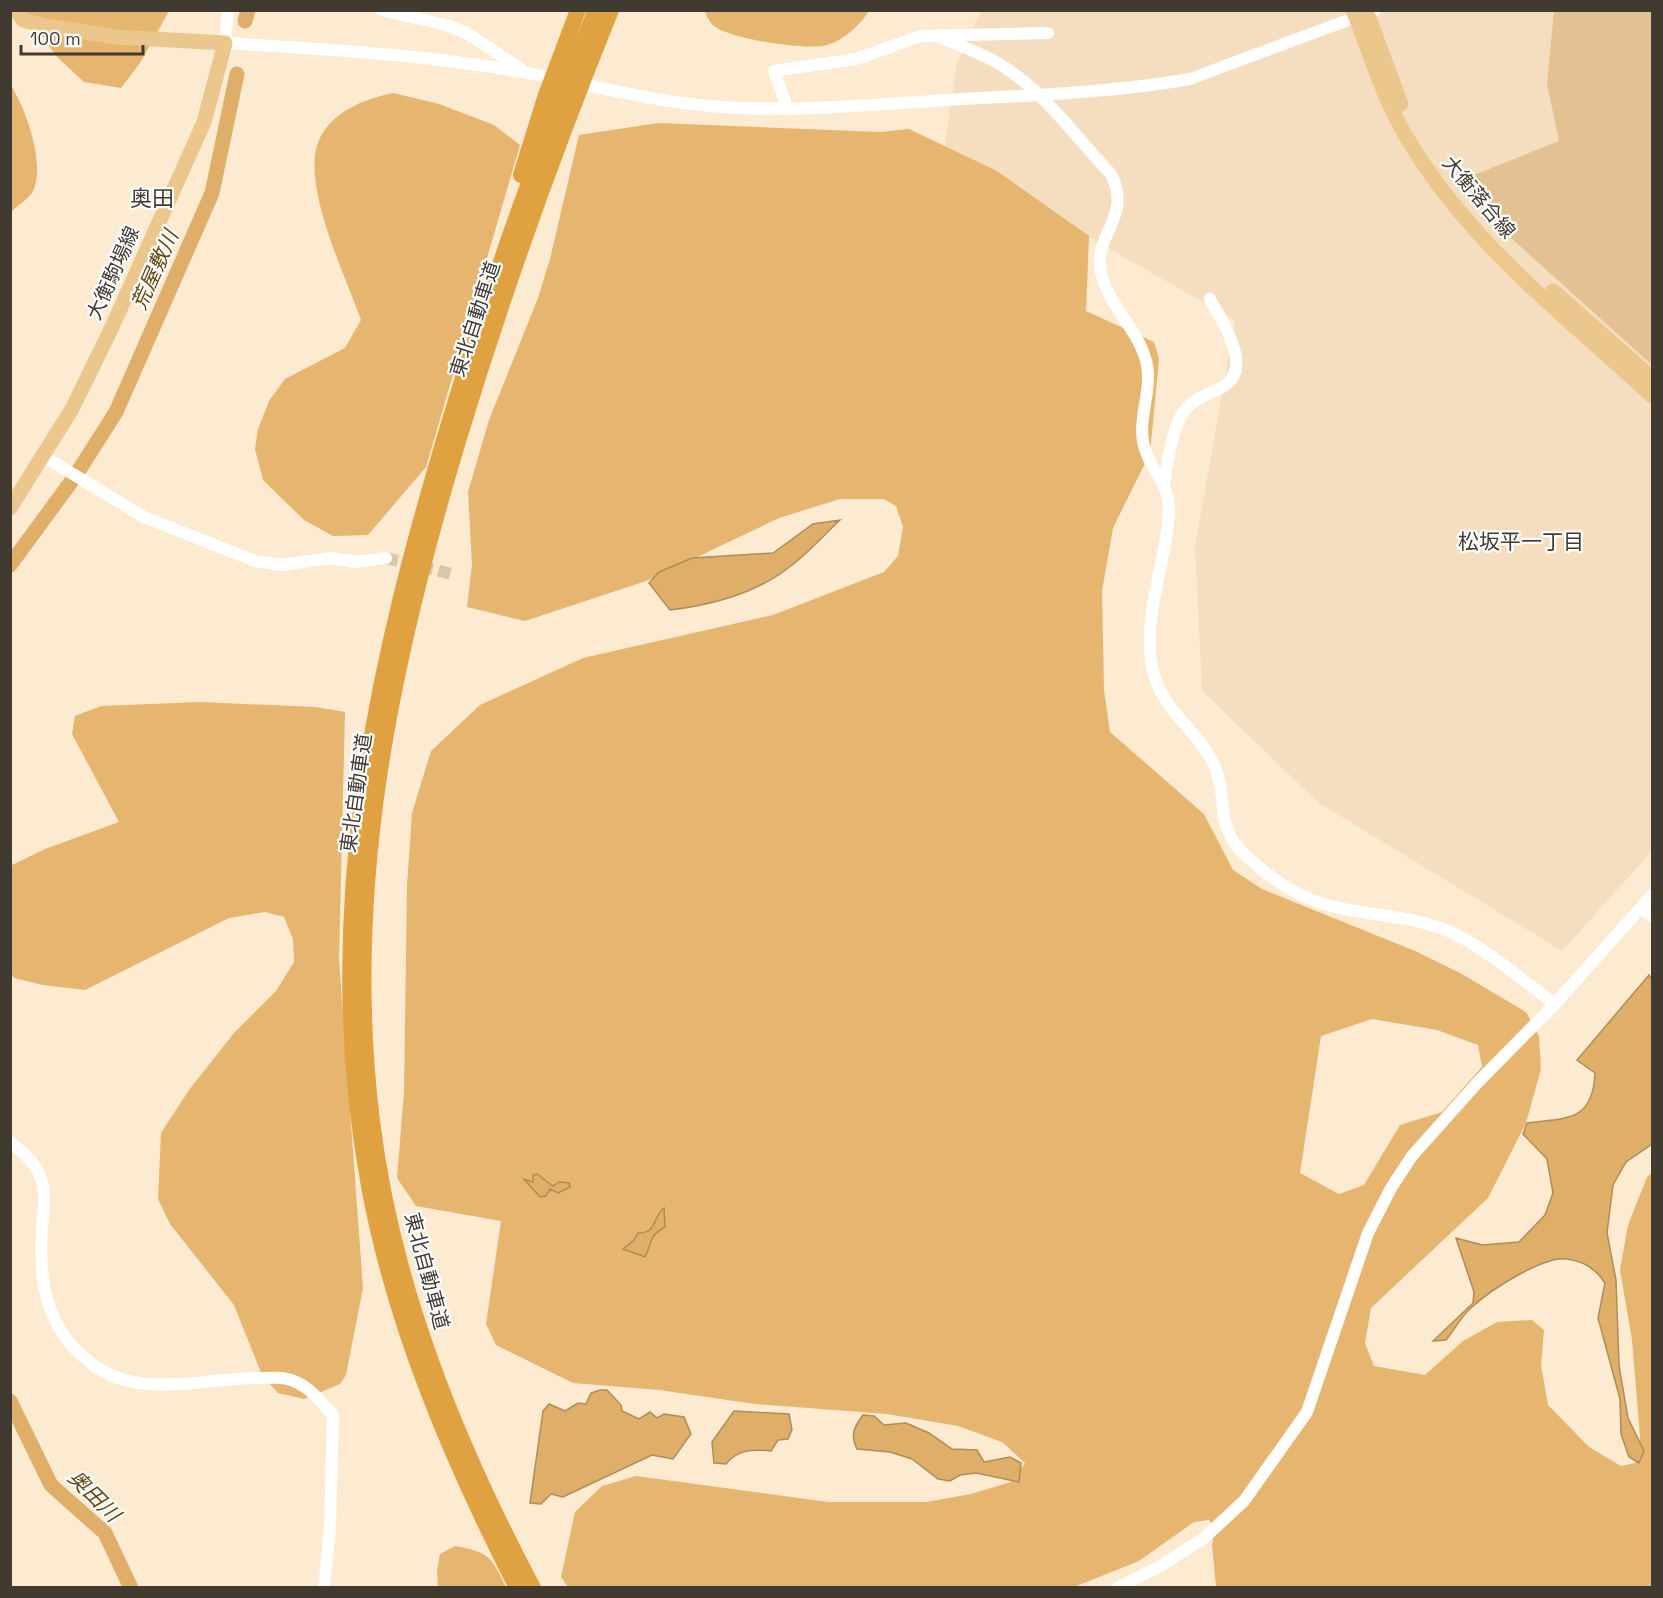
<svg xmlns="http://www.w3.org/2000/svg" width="1663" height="1598" font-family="'Space Grotesk','Noto Sans JP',sans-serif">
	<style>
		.built { fill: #f5debf }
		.green { fill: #e3c192 }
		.forest { fill: #e6b56f; fill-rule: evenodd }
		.water { fill: #dfaf69; stroke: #b08c58; stroke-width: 1.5 }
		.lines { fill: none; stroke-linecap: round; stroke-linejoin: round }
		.river { stroke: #dfaf69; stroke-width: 15 }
		.minor-tunnel { stroke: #d7c7b1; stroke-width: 12; stroke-dasharray: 12 6; stroke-linecap: butt }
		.minor { stroke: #fff; stroke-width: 12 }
		.major { stroke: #ecc78d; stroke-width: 15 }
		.highway { stroke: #e0a241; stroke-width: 16 }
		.labels { text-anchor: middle; stroke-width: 4.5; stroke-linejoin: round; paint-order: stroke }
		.street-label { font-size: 20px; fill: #413a31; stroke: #fff }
		.water-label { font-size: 21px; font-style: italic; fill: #674610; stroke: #fff }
		.neighbourhood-label { font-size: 21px; fill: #413a31; stroke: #fff }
		.quarter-label { font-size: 22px; fill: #413a31; stroke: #fff }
	</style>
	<rect width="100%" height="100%" fill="#fcead1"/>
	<path class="built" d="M981,11H1652V851L1562,951L1319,803L1202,691L1195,547L1235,320L1069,226L936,202L957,63Z"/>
	<path class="green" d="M1554,11H1652V365L1492,221L1464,179L1559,141L1547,84Z"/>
	<path class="forest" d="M24,11H169L140,63L121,88L84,82L57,57Z
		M705,11V10L869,11C860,25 844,40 827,45C808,51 730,39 714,26C710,23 706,15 705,11Z
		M11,86C26,108 47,168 32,193C27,200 17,206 11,212Z
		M393,93L439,104L494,125L520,145L426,467L368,535L333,536L304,520L263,480L255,449L258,429L269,401L285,379L345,348L361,320C346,277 300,183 319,140C332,111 365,99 393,93Z
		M658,123L880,132L909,129L997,171L1089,236L1086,311L1154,342L1159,359L1150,453L1113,528L1102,591L1104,690L1110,732L1204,814L1233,870L1262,889L1415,951L1460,973L1526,1012L1539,1036L1541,1069L1526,1123L1488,1198L1371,1308L1365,1343L1374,1366L1425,1375L1463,1341L1497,1322L1532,1320L1544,1330L1541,1365L1548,1405L1589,1447L1621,1466L1635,1463L1640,1437L1632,1340L1620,1270L1628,1225L1647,1177L1652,1173V1587H1216L1212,1545L1215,1528L1209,1520L1194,1522L1139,1561L1074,1587H568L561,1577L575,1512L602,1486L636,1476L828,1502H926L971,1494L1011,1482L1025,1463L1002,1442L958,1426L887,1414L755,1404L659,1390L573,1383L496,1345L486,1324L501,1221L416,1206L397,1178L404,1092L407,886L412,813L431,751L480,705L583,658L773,615L884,572L898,556L903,527L896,506L884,499H840L779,518L649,580L525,621L467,607L472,564L468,492L489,420L538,298L550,259L579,135ZM1372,1019L1437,1030L1478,1045L1482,1067L1442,1112L1400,1125L1364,1185L1339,1194L1300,1173L1321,1036Z
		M200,702L316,707L345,712L339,959L363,1288L346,1375L340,1384L304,1399L278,1393L262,1375L234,1305L170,1224L158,1199L161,1133L189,1090L234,1033L276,991L294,962L293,939L284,917L265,912L229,918L85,990L43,985L14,978L11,974L10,866L45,849L119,822L72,734L75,716L101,706Z
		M455,1546C490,1552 491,1557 506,1587H438L437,1571L440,1554Z"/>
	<path class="water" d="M840,520C824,535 809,552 792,565C758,593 712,605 670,610L649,583L659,572L692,558L773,553L813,524Z
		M1649,975L1652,980V1144L1626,1162L1613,1185L1607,1233L1616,1280L1619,1366L1628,1418L1644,1451L1639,1463L1629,1457L1621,1434L1620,1399L1598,1318L1605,1283C1596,1269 1584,1261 1567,1259C1544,1255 1489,1291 1472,1307C1462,1315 1454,1330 1446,1340L1433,1341L1473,1303L1474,1292L1456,1238L1483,1245L1519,1242L1545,1215L1553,1193L1547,1159L1523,1134L1527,1123C1567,1118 1593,1122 1595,1073L1577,1060Z
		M537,1174L553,1186L559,1182L569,1183L570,1187L558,1193L550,1189L546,1196L540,1197L524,1179L533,1182V1175Z
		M664,1208L665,1227C647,1237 653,1242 645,1257L623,1249L634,1240L638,1233C657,1234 652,1218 664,1208Z
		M600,1390H607L621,1405L622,1411L639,1419L650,1412L657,1418L664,1414L684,1417L691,1434L673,1459L652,1455L563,1497L551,1494L541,1504L530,1503L543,1411L549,1404L565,1411L578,1403L586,1404L591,1393Z
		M734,1411L789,1414L792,1430L788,1439L778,1440L771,1451C754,1449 738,1449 726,1464L714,1463L712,1442Z
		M863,1415L874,1416L884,1425L906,1423L929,1433L952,1449L977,1450L984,1462L1010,1457L1021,1463L1019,1482L976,1473L960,1475L950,1481L938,1479L912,1459L890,1452L857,1449C850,1435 854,1427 863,1415Z"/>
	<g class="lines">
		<path class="river" d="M245,21L248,10
			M79,470L116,412L212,193L237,74
			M10,565L71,482
			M10,1401L51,1485L105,1533L131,1588"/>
		<path class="minor-tunnel" d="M386,558L456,575"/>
		<path class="minor" d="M228,10L225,43C337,50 448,56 559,79
			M381,10L450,26L468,34L520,68
			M937,36C958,45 982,53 1001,65C1045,92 1075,137 1111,174C1132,216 1096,233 1100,267C1105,304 1140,329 1147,365C1152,392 1137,420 1144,446C1150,470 1170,484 1169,511C1167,564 1138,624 1155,678C1166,713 1201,734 1215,767C1228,799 1215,825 1243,853C1267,876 1298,898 1331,906C1369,916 1410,915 1448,931C1482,945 1524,982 1555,1004
			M576,83C620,92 665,102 710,106C794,113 880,104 964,99C1039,95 1116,92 1190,79L1375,10
			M788,109L774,71L856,59L921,36L1048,33
			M43,456L144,517L255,561L282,565L330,558L356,562L386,558
			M1164,482C1169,458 1171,431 1184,411C1192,400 1208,394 1219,389C1257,371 1222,322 1210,299
			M1641,909L1652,916
			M10,1142C21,1151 35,1162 40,1176C47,1192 43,1213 42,1230C39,1282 45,1326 88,1361C137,1402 204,1377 260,1378C269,1378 279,1377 287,1379C307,1383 320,1401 333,1415L330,1528L324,1588
			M1117,1588L1159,1567L1204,1538L1244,1501L1307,1412L1368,1233L1391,1188L1412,1156L1479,1081L1555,1004L1652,895"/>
		<path class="major" d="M1353,10C1367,45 1378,83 1395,116C1454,231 1559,310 1652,396
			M1366,10L1401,104
			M1553,291L1652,378
			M10,508L72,409L113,325L204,122L225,43L116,37L46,26L23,20L16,10"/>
		<path class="highway" d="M521,175L546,95L578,10
			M517,1588C452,1460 395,1328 369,1186C319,915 375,666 454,407C495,273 542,140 596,10
			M533,1588C456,1442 392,1286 372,1121C343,886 391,663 459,438C503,293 554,151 611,10"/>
	</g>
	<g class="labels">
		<g class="street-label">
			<text transform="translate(1479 197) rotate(50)" y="7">大衡落合線</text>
			<text transform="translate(113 273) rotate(-66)" y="7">大衡駒場線</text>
			<text transform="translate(475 319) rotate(-72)" y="7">東北自動車道</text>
			<text transform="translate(356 793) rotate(-82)" y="7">東北自動車道</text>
			<text transform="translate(427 1271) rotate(75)" y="7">東北自動車道</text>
		</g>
		<g class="water-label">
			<text transform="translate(155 270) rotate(-66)" y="7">荒屋敷川</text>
			<text transform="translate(94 1496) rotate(45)" y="7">奥田川</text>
		</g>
		<g class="neighbourhood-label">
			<text x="1521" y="549">松坂平一丁目</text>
		</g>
		<g class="quarter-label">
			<text x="152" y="206">奥田</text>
		</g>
	</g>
	<rect width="1663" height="1598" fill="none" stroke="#413a31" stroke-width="24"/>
	<path d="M21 45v9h122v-9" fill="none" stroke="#413a31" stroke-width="3"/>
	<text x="30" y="45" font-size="18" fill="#413a31" stroke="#ffffff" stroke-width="4.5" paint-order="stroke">100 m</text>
</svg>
